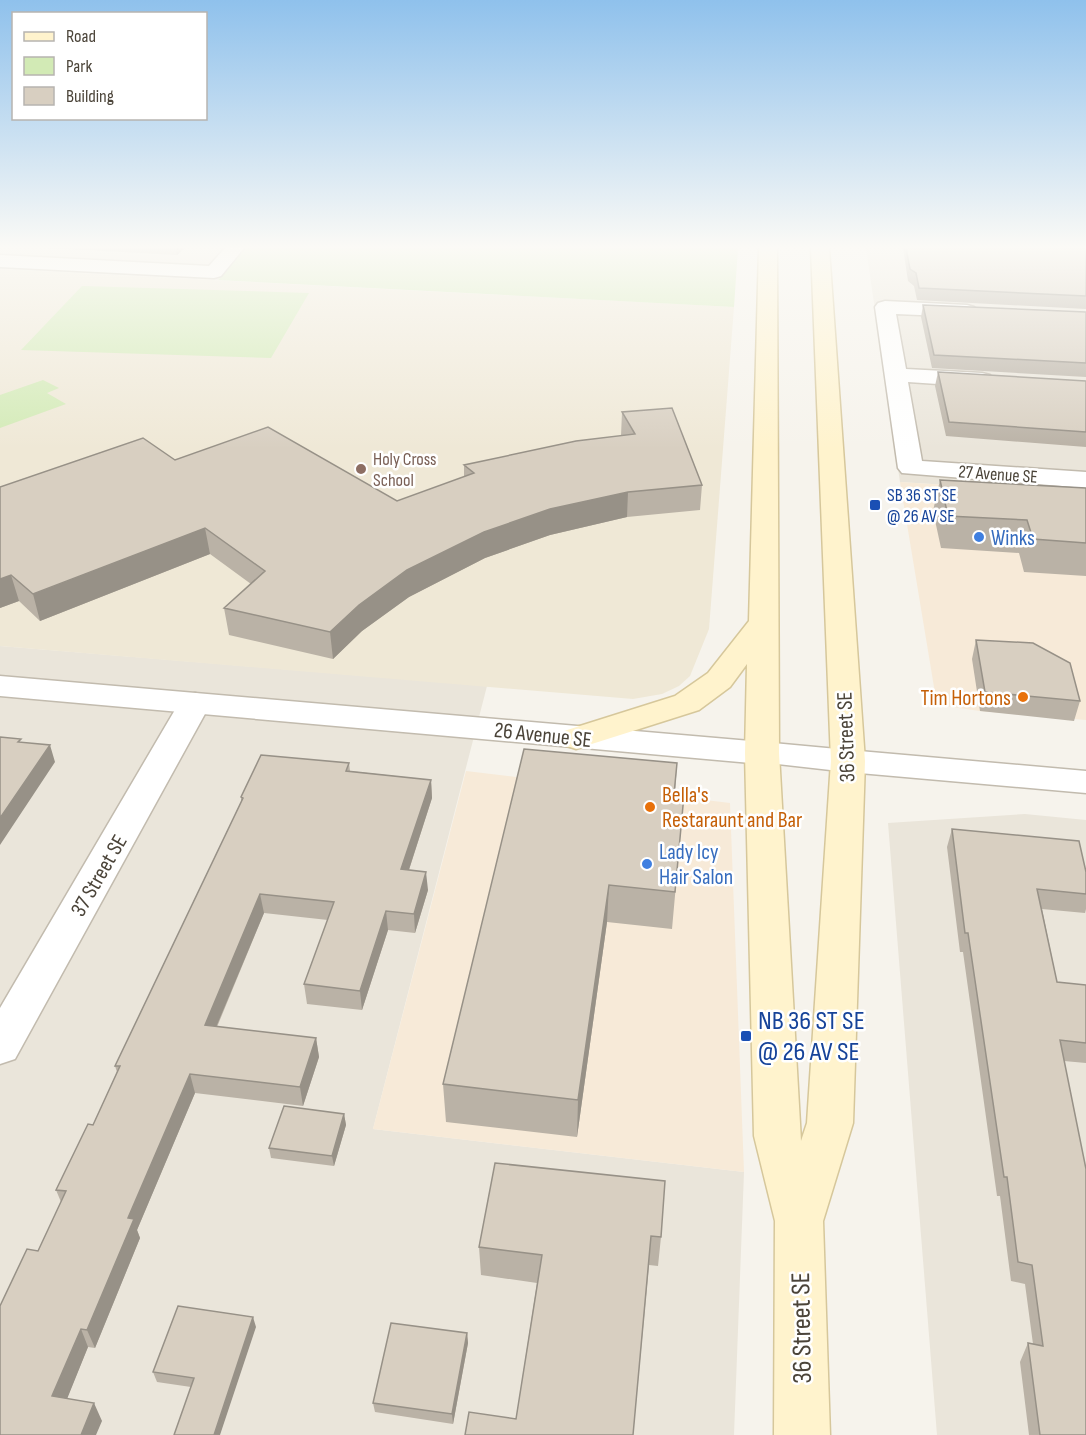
<svg xmlns="http://www.w3.org/2000/svg" width="1086" height="1435" font-family="'Sofia Sans Condensed',sans-serif">
	<style>
		.residential { fill: #eae5da }
		.commercial { fill: #f7ead8 }
		.education { fill: #efe8d6 }
		.green { fill: #d2eab5 }
		.lines { fill: none; stroke-linecap: round; stroke-linejoin: round }
		.minor-casing { stroke: #c2bbae; stroke-width: 3 }
		.tertiary-casing { stroke: #c2bbae; stroke-width: 3 }
		.secondary-casing { stroke: #d6c79b; stroke-width: 3 }
		.minor { fill: #fff; fill-rule: evenodd }
		.tertiary { fill: #fff; fill-rule: evenodd }
		.secondary { fill: #fff3cd; fill-rule: evenodd }
		.wall { fill: #bab2a6 }
		.shaded-wall { fill: #979187 }
		.building { fill: #d8cfc1; stroke: #979187; stroke-width: 1.5 }
		.education-dot { fill: #8d6e63; stroke: #fff; stroke-width: 2 }
		.transit-dot { fill: #1a4fb4; stroke: #fff; stroke-width: 2 }
		.shop-dot { fill: #3f7fe0; stroke: #fff; stroke-width: 2 }
		.food-dot { fill: #e8710a; stroke: #fff; stroke-width: 2 }
		.labels { text-anchor: middle; stroke-width: 5; stroke-linejoin: round; paint-order: stroke }
		.far-education-label { font-size: 18px; fill: #785e54; stroke: #fff; text-anchor: start }
		.far-street-label { font-size: 18px; fill: #4b4439; stroke: #fff }
		.far-transit-label { font-size: 18px; fill: #164399; stroke: #fff; text-anchor: start }
		.shop-label { font-size: 22px; fill: #366cbe; stroke: #fff; text-anchor: start }
		.food-label { font-size: 22px; fill: #c56008; stroke: #fff; text-anchor: end }
		.street-label { font-size: 22px; fill: #4b4439; stroke: #fff }
		.near-transit-label { font-size: 27px; fill: #164399; stroke: #fff; text-anchor: start }
		.near-street-label { font-size: 27px; fill: #4b4439; stroke: #fff }
	</style>
	<rect width="100%" height="100%" fill="#f6f3ec"/>
	<path class="residential" d="M0,248H246L218,280L0,269Z
		M866,248H1086V494L900,482Z
		M0,646L487,686L373,1129L744,1172L734,1435H0Z
		M1025,814L1086,820V1435H937L888,823Z"/>
	<path class="commercial" d="M900,482L1086,494V720L980,711L937,705Z
		M466,771L730,803L744,1172L373,1129Z"/>
	<path class="education" d="M0,269L734,307L709,629L690,676L679,686L662,694L633,699L0,646Z"/>
	<path class="green" d="M246,248H738L734,307L218,280Z
		M82,286L309,293L271,358L21,350Z
		M43,380L59,388L47,393L66,404L0,428V395Z"/>
	<g class="lines">
		<g class="minor-casing">
			<path id="minor" d="M225,248H244L221,276L214,278L0,267V255L209,266Z
				M885,301L967,305L974,307L977,311L974,315L967,317L896,314L906,369L982,373L990,375L993,380L990,385L982,387L908,382L922,461L1086,472V488L902,473L898,468L875,307L878,303Z
				M195,693L207,696L211,703L15,1059L0,1064V1008L179,703L183,696Z
				M762,742L848,750L860,753L865,761L860,769L848,772L750,761L745,753L750,745Z"/>
		</g>
		<g class="tertiary-casing">
			<path id="tertiary" d="M0,676L762,742L774,745L779,753L774,761L762,764L0,696Z
				M848,750L1086,771V793L848,772L836,769L831,761L836,753Z"/>
		</g>
		<g class="secondary-casing">
			<path id="secondary" d="M759,248H777L779,753L801,1141L807,1123L831,761L811,248H829L865,761L853,1123L823,1221L830,1435H774L775,1221L754,1136L745,753L747,664L730,687L699,710L576,749L564,745L559,738L564,731L675,696L708,673L749,621Z"/>
		</g>
		<use href="#minor" class="minor"/>
		<use href="#tertiary" class="tertiary"/>
		<use href="#secondary" class="secondary"/>
	</g>
	<path class="wall" d="M47,248H185L177,255Z
		M903,248H1086V309L917,300L914,286L908,281Z
		M923,305L1086,312V377L932,368L921,317Z
		M938,372L1086,381V447L946,436L935,386Z
		M622,412L702,485L700,510L627,517L550,535L485,558L409,597L362,631L333,659L229,635L224,608L251,584L210,554L40,621L19,601L0,608V487L175,460L397,501L464,477V465L621,436Z
		M940,480L1086,488V576L1024,572L1019,553L941,548L933,511Z
		M976,640L1080,701L1074,721L980,711L972,659Z
		M349,763L350,771L431,780L432,798L409,870L428,890L415,933L388,930L362,1010L307,1004L304,984L328,920L264,913L217,1027L316,1038L319,1057L303,1106L195,1093L137,1230L140,1238L95,1348L88,1347L67,1398L102,1421L0,1435L61,1202L56,1190L93,1125L117,1072L115,1066L241,802V797Z
		M677,763L675,794L684,795L672,929L607,922L577,1137L446,1122L443,1084Z
		M952,829L1086,872V909L1085,913L1042,909L1057,982L1086,985V1063L1064,1061L1086,1435H1029L1020,1362L1028,1343L1033,1344L1025,1284L1011,1281L1000,1196H997L963,952H960L947,847Z
		M344,1114L346,1125L334,1166L271,1158L269,1148Z
		M495,1163L661,1237L658,1266L649,1265L633,1435L516,1419L537,1283L481,1275L479,1247Z
		M256,1327L191,1387L157,1382L153,1372Z
		M467,1333L468,1343L453,1424L375,1412L373,1403Z"/>
	<path class="shaded-wall" d="M176,248H185L177,255Z
		M628,492L627,517L550,535L485,558L409,597L362,631L333,659L330,632L359,605L407,570L484,532L550,509Z
		M205,528L210,554L40,621L33,594Z
		M11,575L19,601L0,608V579Z
		M50,745L55,762L0,845V818Z
		M431,780L432,798L403,888L401,869Z
		M426,872L428,890L415,933L414,914Z
		M609,885L607,922L577,1137L578,1100Z
		M260,894L264,913L209,1044L205,1025Z
		M386,911L388,930L362,1010L360,991Z
		M316,1038L319,1057L303,1106L300,1087Z
		M190,1074L195,1093L137,1230L140,1238L95,1348L87,1330L128,1218Z
		M344,1114L346,1125L334,1166L332,1156Z
		M253,1317L256,1327L220,1435H214Z
		M81,1329L88,1347L61,1414L52,1396Z
		M467,1333L468,1343L453,1424L452,1414Z
		M94,1403L102,1421L96,1435H81Z"/>
	<path class="building" d="M906,248H1086V296L919,288L916,273L910,269Z
		M923,305L1086,312V363L934,355Z
		M938,372L1086,381V432L949,422Z
		M672,408L702,485L628,492L550,509L484,532L407,570L359,605L330,632L224,608L265,571L205,528L33,594L11,575L0,579V487L143,438L175,460L268,427L397,501L474,473L464,465L576,441L635,434L622,412Z
		M940,480L1086,488V543L1033,539L1027,520L948,516Z
		M976,640L1033,643L1070,663L1080,701L985,692Z
		M0,737L21,739L18,742L50,745L0,818Z
		M524,749L677,763L674,794L684,795L675,892L609,885L578,1100L443,1084Z
		M261,755L349,763L346,771L431,780L401,869L426,872L414,914L386,911L360,991L304,984L334,902L260,894L205,1025L316,1038L300,1087L190,1074L128,1218L134,1219L87,1330L81,1329L52,1396L94,1403L81,1435H0V1306L27,1249L38,1251L66,1191L56,1190L88,1124L93,1125L120,1066H115L243,798L241,797Z
		M952,829L1079,841L1086,872V894L1037,889L1057,982L1086,985V1043L1060,1040L1086,1169V1435H1040L1028,1343L1043,1346L1032,1265L1018,1262L1007,1177H1004L968,933H965Z
		M284,1106L344,1114L332,1156L269,1148Z
		M495,1163L665,1181L661,1237L651,1236L633,1435H465L469,1412L516,1419L542,1255L479,1247Z
		M178,1306L253,1317L214,1435H174L194,1378L153,1372Z
		M391,1323L467,1333L452,1414L373,1403Z"/>
	<linearGradient id="sky" x2="0" y2="1"><stop stop-color="#8fc1ec"/><stop offset="0.55" stop-color="#fbfaf6"/><stop offset="1" stop-color="#fbfaf6" stop-opacity="0"/></linearGradient>
	<rect width="1086" height="449" fill="url(#sky)"/>
	<circle class="education-dot" cx="361" cy="469" r="6"/>
	<g class="transit-dot">
		<rect x="869" y="499" width="12" height="12" rx="3"/>
		<rect x="740" y="1030" width="12" height="12" rx="3"/>
	</g>
	<g class="shop-dot">
		<circle cx="979" cy="537" r="6"/>
		<circle cx="647" cy="864" r="6"/>
	</g>
	<g class="food-dot">
		<circle cx="1023" cy="697" r="6"/>
		<circle cx="650" cy="807" r="6"/>
	</g>
	<g class="labels">
		<g class="far-education-label">
			<text x="373" y="465">Holy Cross<tspan x="373" dy="21">School</tspan></text>
		</g>
		<g class="far-street-label">
			<text transform="translate(998 474) rotate(4)" y="6">27 Avenue SE</text>
		</g>
		<g class="far-transit-label">
			<text x="887" y="501">SB 36 ST SE<tspan x="887" dy="21">@ 26 AV SE</tspan></text>
		</g>
		<g class="shop-label">
			<text x="991" y="545">Winks</text>
			<text x="659" y="859">Lady Icy<tspan x="659" dy="25">Hair Salon</tspan></text>
		</g>
		<g class="food-label">
			<text x="1011" y="705">Tim Hortons</text>
			<text x="662" y="802" text-anchor="start">Bella's<tspan x="662" dy="25">Restaraunt and Bar</tspan></text>
		</g>
		<g class="street-label">
			<text transform="translate(543 734) rotate(6)" y="8">26 Avenue SE</text>
			<text transform="translate(845 737) rotate(-92)" y="8">36 Street SE</text>
			<text transform="translate(98 875) rotate(-60)" y="8">37 Street SE</text>
		</g>
		<g class="near-transit-label">
			<text x="758" y="1029">NB 36 ST SE<tspan x="758" dy="31">@ 26 AV SE</tspan></text>
		</g>
		<g class="near-street-label">
			<text transform="translate(801 1328) rotate(-91)" y="9">36 Street SE</text>
		</g>
	</g>
	<rect x="12" y="12" width="195" height="108" fill="#ffffff" stroke="#b7b4b0" stroke-width="1.5"/>
	<rect x="24" y="32" width="30" height="9" fill="#fff3cd" stroke="#b7b4b0" stroke-width="1.5"/>
	<text x="66" y="42" font-size="18" fill="#4b4439">Road</text>
	<rect x="24" y="57" width="30" height="18" fill="#d2eab5" stroke="#b7b4b0" stroke-width="1.5"/>
	<text x="66" y="72" font-size="18" fill="#4b4439">Park</text>
	<rect x="24" y="87" width="30" height="18" fill="#d8cfc1" stroke="#b7b4b0" stroke-width="1.5"/>
	<text x="66" y="102" font-size="18" fill="#4b4439">Building</text>
</svg>
